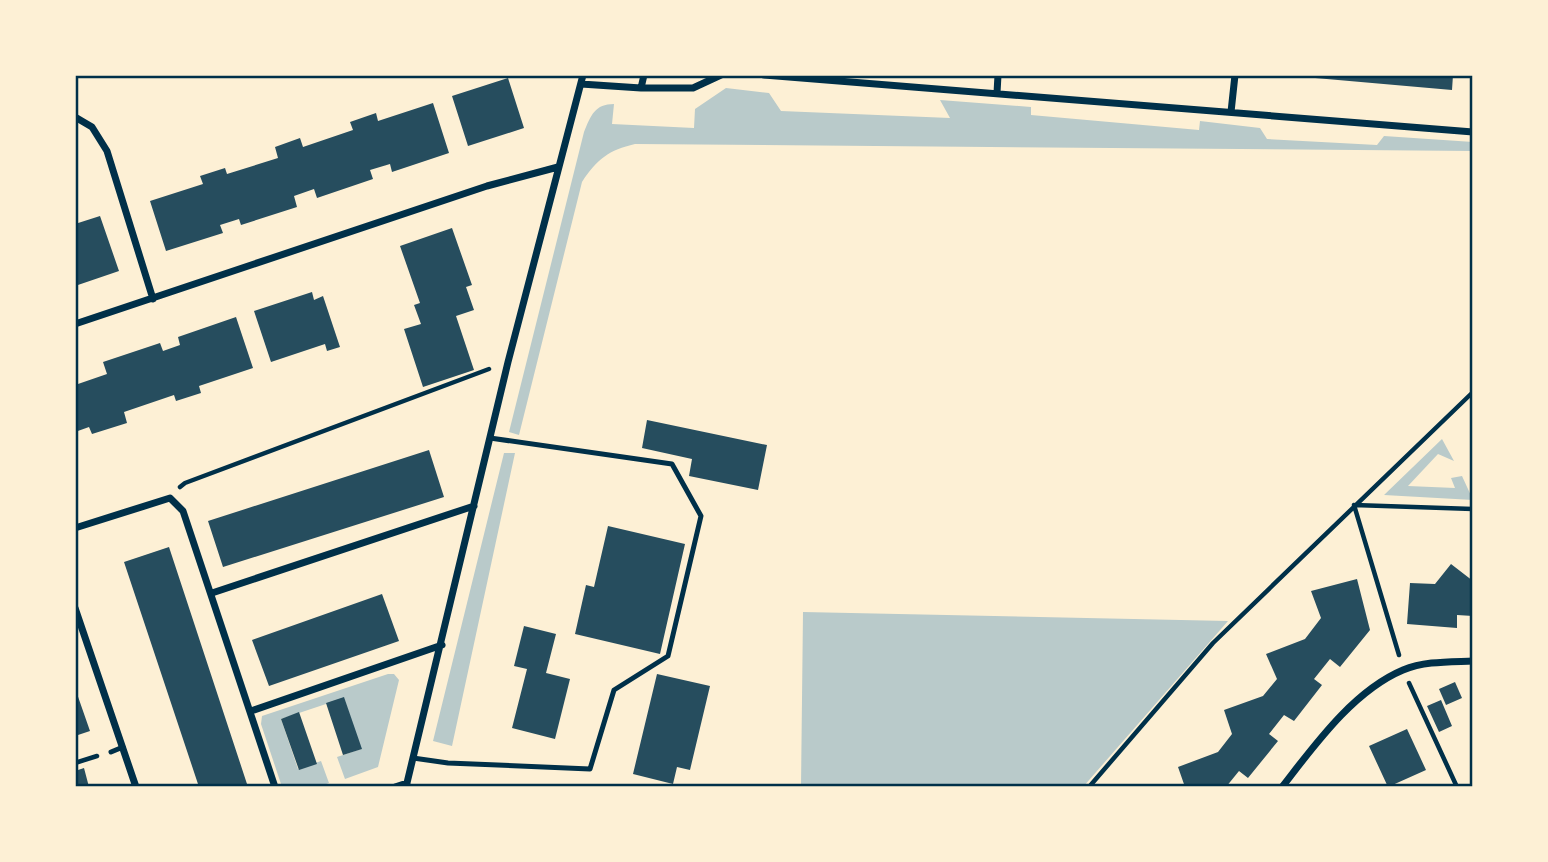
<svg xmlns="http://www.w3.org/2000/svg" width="1548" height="862" font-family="'Varela Round',sans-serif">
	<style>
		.green { fill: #b9caca }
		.building { fill: #264d5e }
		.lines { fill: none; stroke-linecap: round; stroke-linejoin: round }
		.path { stroke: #003049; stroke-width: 4.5 }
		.service { stroke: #003049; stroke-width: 5 }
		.minor { stroke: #003049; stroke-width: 7 }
		.neatline { fill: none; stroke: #003049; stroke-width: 2.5 }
	</style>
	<rect width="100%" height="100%" fill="#fdf0d5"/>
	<path class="green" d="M726,88L769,93L781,111L950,118L940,100L1031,107V115L1199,130L1200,121L1260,128L1267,139L1377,145L1384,136L1473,142V151L635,144C609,150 597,159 582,182L519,435L509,432L584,132C591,115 595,104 614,104L612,124L694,128L695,109Z
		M1442,439L1454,461L1438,454L1408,486L1455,488L1451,478L1462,476L1473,500L1384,495Z
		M504,453H515L452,746L433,741Z
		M803,612L1228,621L1083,787H801Z
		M388,674H394L399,680L378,767L345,779L337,757L361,749L344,698L281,719L298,769L321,761L329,783L318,787H282L261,724L262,716Z"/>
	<path class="building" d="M1281,75H1453L1452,90Z
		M508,78L524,128L468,146L452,96Z
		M433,103L449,153L392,172L390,164L370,170L373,179L317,198L314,189L294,196L297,207L241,225L239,219L220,225L223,233L166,251L150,201L203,184L200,176L225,168L227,174L278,158L275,147L300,138L303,147L353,130L350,122L376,113L378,121Z
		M100,216L119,271L75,286V224Z
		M452,228L472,285L466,287L474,310L456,316L474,370L423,387L404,329L421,324L414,305L420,303L400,246Z
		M312,292L314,300L323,296L340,347L327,351L325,344L271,362L254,311Z
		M236,317L253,368L199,386L201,393L176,401L174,395L124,412L127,423L92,434L89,427L75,432V377L78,384L107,374L103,362L160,343L163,351L180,345L178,337Z
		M647,420L767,445L758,490L689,476L692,459L642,448Z
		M429,450L444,497L223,567L208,521Z
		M608,526L685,544L660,654L575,634L586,585L594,587Z
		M169,547L248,787H199L124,562Z
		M1451,564L1473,581V616L1457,615V628L1407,624L1410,583L1435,584Z
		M1357,579L1370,630L1340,667L1330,659L1314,679L1322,685L1294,721L1284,715L1269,734L1278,741L1248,778L1239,771L1226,787H1185L1178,767L1218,752L1232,734L1224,710L1263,696L1277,679L1266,654L1305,639L1321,618L1311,591Z
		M382,594L399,641L269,686L252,640Z
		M524,626L556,634L546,673L570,679L555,739L512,728L527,669L514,666Z
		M657,674L710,686L690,770L677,767L673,784L633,774Z
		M1455,682L1462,698L1446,705L1439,689Z
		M75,688L90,731L75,736Z
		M344,697L362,749L343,755L326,703Z
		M1441,700L1452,726L1439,732L1427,706Z
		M299,712L317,764L299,770L281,719Z
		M1407,729L1426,770L1388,787L1369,746Z
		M84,768L89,787H75V771Z"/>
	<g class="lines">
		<path class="path" d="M180,487L185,483L489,369
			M1354,505L1399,655
			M1354,505L1473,509
			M1409,683L1457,787
			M75,763L97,756
			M1089,787L1213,643L1473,392"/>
		<path class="service" d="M111,752L123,747
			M413,758L448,763L590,769L614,690L668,656L701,516L672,464L490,438"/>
		<path class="minor" d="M764,75L1473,132
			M581,84L641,88L644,75
			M641,88H693L721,75
			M997,93L998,75
			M1231,112L1235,75
			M75,117L92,127L107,151L153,299
			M75,324L487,186L558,167
			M75,528L170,498L183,511L275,787
			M212,593L474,506
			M75,608L136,787
			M251,711L442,645
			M395,787L407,783
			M406,787L508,362L583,75
			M1282,787C1314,746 1353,691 1403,670C1425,661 1449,662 1473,661"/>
	</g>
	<rect width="1548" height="862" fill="none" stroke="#fdf0d5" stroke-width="154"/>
	<rect x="77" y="77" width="1394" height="708" class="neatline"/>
</svg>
